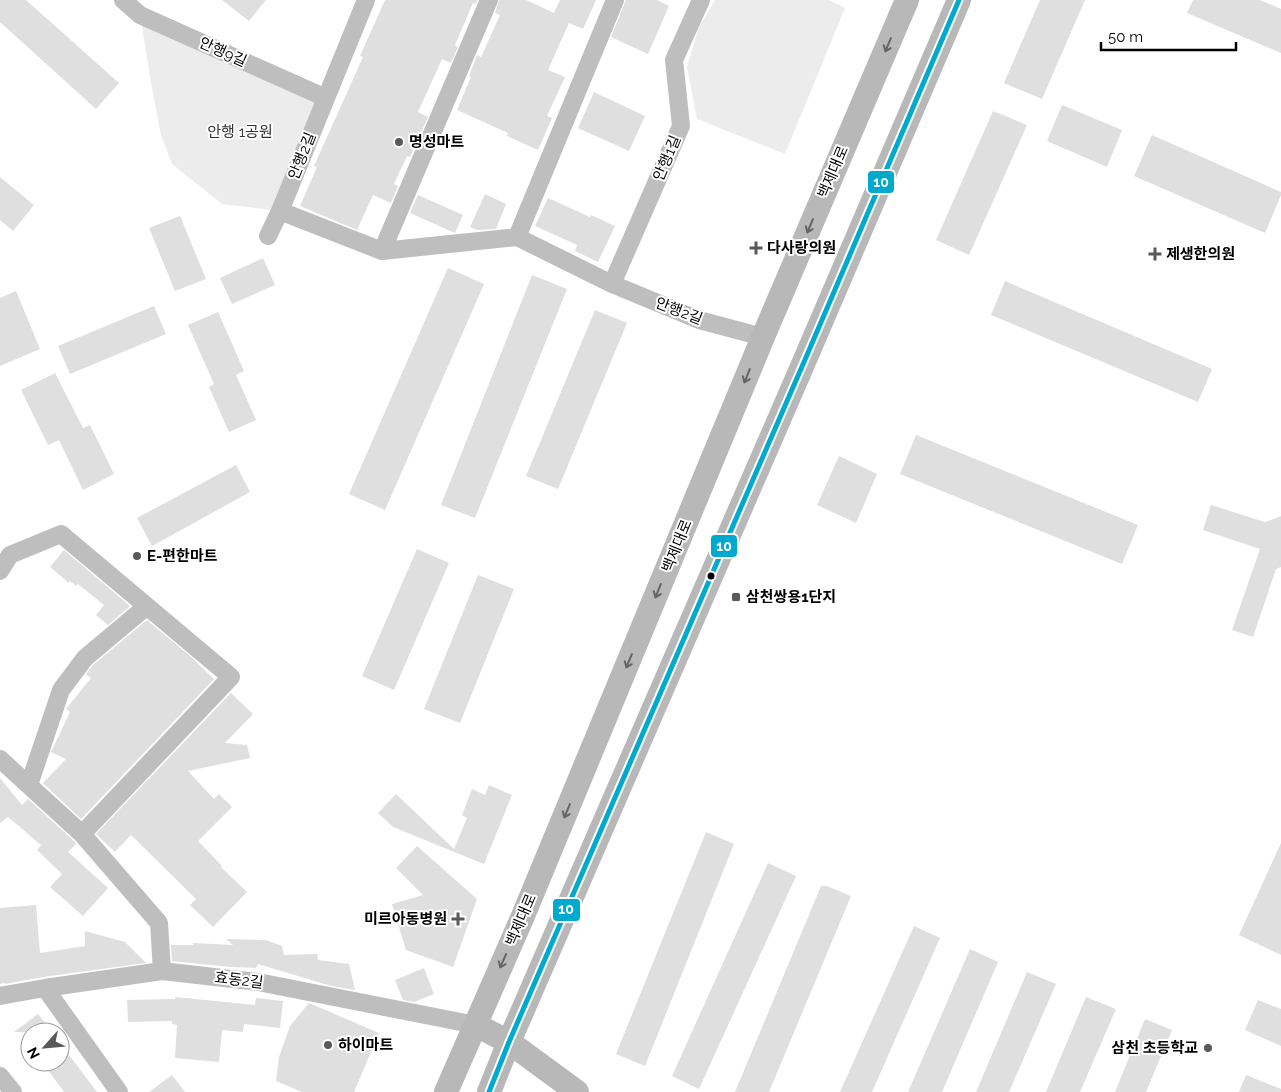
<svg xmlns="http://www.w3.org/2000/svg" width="1281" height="1092" font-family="Raleway,'Noto Sans KR',sans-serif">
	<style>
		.green { fill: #ececec }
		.building { fill: #dfdfdf }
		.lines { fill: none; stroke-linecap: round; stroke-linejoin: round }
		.street { stroke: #bebebe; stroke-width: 18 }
		.secondary { stroke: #b8b8b8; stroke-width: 24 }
		.bus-1-casing { stroke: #fff; stroke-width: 9 }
		.bus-1 { stroke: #00a9ce; stroke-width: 5 }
		.oneway { stroke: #656565 }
		.poi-dot { fill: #595959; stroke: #fff; stroke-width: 2 }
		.bus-dot { fill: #000; stroke: #fff; stroke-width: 2 }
		.labels { text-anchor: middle; stroke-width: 4; stroke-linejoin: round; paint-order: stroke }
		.street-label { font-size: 15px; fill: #000; stroke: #fff }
		.park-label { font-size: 15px; fill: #333; stroke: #fff }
		.poi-label { font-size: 15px; font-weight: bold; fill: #000; stroke: #fff; text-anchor: start }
		.line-badge { stroke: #fff; stroke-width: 2 }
		.badge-label { font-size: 14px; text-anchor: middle; font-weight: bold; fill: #fff }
	</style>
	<rect width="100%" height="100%" fill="#fff"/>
	<path class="green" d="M715,0H829L845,8L785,154L697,119L687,67L699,27Z
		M140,15L326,98L280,211L222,204L172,164L161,135L153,94Z"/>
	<path class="building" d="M0,0H26L119,83L96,109L0,22Z
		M222,0H266L249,21Z
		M385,0H477L476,4L473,3L455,45L458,47L451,63L442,59L418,112L428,117L410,157L407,156L394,184L398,186L391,203L373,195L357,230L300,206L317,167L314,166L363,57L360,56Z
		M499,0H526L554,13L560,0H596L583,29L569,23L548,70L565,77L547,116L552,118L538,150L507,136L508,133L457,110L471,77L469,76L477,55L481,57L500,15L495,13Z
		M626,0H657L669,6L648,54L611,37Z
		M1040,0H1085L1042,99L1004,83Z
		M1193,0H1260L1281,9V53L1187,13Z
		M594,92L645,116L629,151L578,128Z
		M1062,105L1122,130L1107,167L1047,141Z
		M993,111L1027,125L969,255L936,240Z
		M1152,135L1281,192V195L1265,233L1134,176Z
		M0,177L34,205L13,231L0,220Z
		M485,194L506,204L496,229L477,230L470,227Z
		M418,195L463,215L455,233L410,213Z
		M548,198L590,217L591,215L615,226L598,262L575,251L577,245L535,226Z
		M180,216L206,279L175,291L149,228Z
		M263,258L275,285L232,304L220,278Z
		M448,268L484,284L385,510L349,494Z
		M532,275L567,289L475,518L441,505Z
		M1005,281L1212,369L1198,402L991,315Z
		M16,291L40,349L0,366V298Z
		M154,306L166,334L70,374L58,346Z
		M595,310L627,323L558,489L526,476Z
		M218,312L244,371L236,375L256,420L229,432L209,387L214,384L188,325Z
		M55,373L83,428L90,425L114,474L83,490L59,440L48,445L21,390Z
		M916,435L1138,525L1122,564L900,474Z
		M839,456L877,474L856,523L817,505Z
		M236,465L250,492L152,546L137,518Z
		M1211,505L1265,522L1281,516V567L1276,569L1253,637L1232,630L1260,549L1203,530Z
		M417,549L449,563L394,690L362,676Z
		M64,550L130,606L108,625L96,615L104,605L78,584L76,586L70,581L69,583L50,567Z
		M478,575L514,589L460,723L424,709Z
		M147,620L189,655L214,679L81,819L43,783L66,759L51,752L70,712L66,709L91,678L86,674L93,665Z
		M231,693L253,714L225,743L247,745L250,758L188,771L214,799L219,794L232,807L198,841L222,866L221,867L247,892L213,927L190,905L196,899L131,835L115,852L96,834Z
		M0,778L22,805L28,799L74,841L76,844L68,852L108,888L83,916L50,887L62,874L37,850L41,845L8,817L0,823Z
		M489,785L512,795L484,864L393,827L378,813L396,794L454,849L467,818L462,815L472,789L485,795Z
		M706,832L734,844L645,1066L616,1054Z
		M1281,843V955L1239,935Z
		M417,846L477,899L453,967L406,950L392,904L423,895L396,868Z
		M768,863L796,876L699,1089L672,1076Z
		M821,886H827L851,896L769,1092H735Z
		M36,905L40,953L85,946V931L125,942L146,963L43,977L5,984V983L0,984V908Z
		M914,926L940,938L872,1092H840Z
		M226,939L266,940L282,946L284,955L317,954L318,960L349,964L355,990L331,986L258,964L256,968L231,967L172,961L171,945H193V943L233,945Z
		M970,949L998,962L942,1092H908Z
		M424,968L434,994L414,1002L403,1000L395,980Z
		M1027,972L1056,984L1009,1092H976Z
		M175,997L255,1005L256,998L283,1001L280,1028L244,1024L243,1032L222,1030L219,1062L175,1058L177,1025L172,1024V1021L128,1022L127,1000L175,999Z
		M1086,997L1116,1009L1080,1092H1046Z
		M1258,1000L1281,1009V1046L1245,1030Z
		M309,1003L379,1033L354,1092H302L276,1081L279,1057L290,1026Z
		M38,1014L52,1032H14Z
		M1145,1019L1172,1030L1146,1092H1115Z
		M60,1043L97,1092H64L42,1062H60Z
		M172,1075L185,1092H149Z
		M1246,1075L1281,1089V1092H1239Z"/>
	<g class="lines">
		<path class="street" d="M123,0L140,15L326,98
			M280,211L382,251L517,237L612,284L699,320L763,337
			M268,236L280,211L366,0
			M517,237L615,0
			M382,251L489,0
			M612,284L681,126L674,60L701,0
			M0,571L10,555L61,534L231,677L82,834
			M0,759L82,834L159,923L162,971
			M29,785L61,690L85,658L147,606
			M45,988L119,1092
			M0,996L45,988L162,971L258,982L476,1025
			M0,1076L13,1092"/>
		<path class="secondary" d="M476,1025L509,1042L577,1092
			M446,1092L523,916L763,337L907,0
			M489,1092L509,1042L804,362L959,0"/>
		<g class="bus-1-casing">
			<path id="bus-1" d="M489,1092L509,1042L804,362L959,0"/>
		</g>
		<use href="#bus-1" class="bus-1"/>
	</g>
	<defs><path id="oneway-shaft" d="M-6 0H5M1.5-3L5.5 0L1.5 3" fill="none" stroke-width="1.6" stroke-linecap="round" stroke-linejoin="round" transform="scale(1.25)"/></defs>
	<g class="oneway">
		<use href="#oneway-shaft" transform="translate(888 45) rotate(113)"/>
		<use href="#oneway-shaft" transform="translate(810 226) rotate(113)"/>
		<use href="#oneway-shaft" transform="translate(747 376) rotate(112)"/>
		<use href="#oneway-shaft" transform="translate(658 591) rotate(112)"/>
		<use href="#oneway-shaft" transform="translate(629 661) rotate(113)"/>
		<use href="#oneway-shaft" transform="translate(567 811) rotate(113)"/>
		<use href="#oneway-shaft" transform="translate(503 961) rotate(114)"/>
	</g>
	<g class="poi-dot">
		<circle cx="399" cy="142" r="5"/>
		<path d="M753.5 240.5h5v5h5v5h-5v5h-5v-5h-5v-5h5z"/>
		<path d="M1152.5 246.5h5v5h5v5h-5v5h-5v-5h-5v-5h5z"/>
		<circle cx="137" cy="556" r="5"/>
		<rect x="731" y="592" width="10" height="10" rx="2.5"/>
		<path d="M455.5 911.5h5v5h5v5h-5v5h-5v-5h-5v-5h5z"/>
		<circle cx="328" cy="1045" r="5"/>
		<circle cx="1208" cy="1048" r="5"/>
	</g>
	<circle class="bus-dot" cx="711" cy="576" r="4.5"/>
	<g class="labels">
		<g class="street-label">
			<text transform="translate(223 52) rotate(24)" y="5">안행9길</text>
			<text transform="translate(302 156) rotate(-68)" y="5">안행2길</text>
			<text transform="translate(667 158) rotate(-67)" y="5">안행1길</text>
			<text transform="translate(833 172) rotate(-67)" y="5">백제대로</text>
			<text transform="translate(679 311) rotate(21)" y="5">안행2길</text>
			<text transform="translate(677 546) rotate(-68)" y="5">백제대로</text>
			<text transform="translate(521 920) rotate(-67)" y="5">백제대로</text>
			<text transform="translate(239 980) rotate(7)" y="5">효동2길</text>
		</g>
		<g class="park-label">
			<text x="240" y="137">안행 1공원</text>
		</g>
		<g class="poi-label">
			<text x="409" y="147">명성마트</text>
			<text x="767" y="253">다사랑의원</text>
			<text x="1166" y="259">제생한의원</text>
			<text x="147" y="561">E-편한마트</text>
			<text x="746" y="602">삼천쌍용1단지</text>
			<text x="447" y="924" text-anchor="end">미르아동병원</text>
			<text x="338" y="1050">하이마트</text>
			<text x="1198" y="1053" text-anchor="end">삼천 초등학교</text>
		</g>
	</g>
	<g class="line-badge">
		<rect x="867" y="170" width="28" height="24" rx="5" fill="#00a9ce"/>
		<rect x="710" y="534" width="28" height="24" rx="5" fill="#00a9ce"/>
		<rect x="552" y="898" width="29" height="24" rx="5" fill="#00a9ce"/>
	</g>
	<g class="badge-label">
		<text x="881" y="187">10</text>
		<text x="724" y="551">10</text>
		<text x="566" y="914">10</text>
	</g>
	<g transform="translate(45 1047) rotate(243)"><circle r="24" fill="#ffffff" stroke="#999999"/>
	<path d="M0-4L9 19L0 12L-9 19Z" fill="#595959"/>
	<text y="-8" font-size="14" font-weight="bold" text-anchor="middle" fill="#000000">N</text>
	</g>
	<path d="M1101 42v8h135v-8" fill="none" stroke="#000000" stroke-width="2.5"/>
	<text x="1108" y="42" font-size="15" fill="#000000" stroke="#ffffff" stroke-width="4" paint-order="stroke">50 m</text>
</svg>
